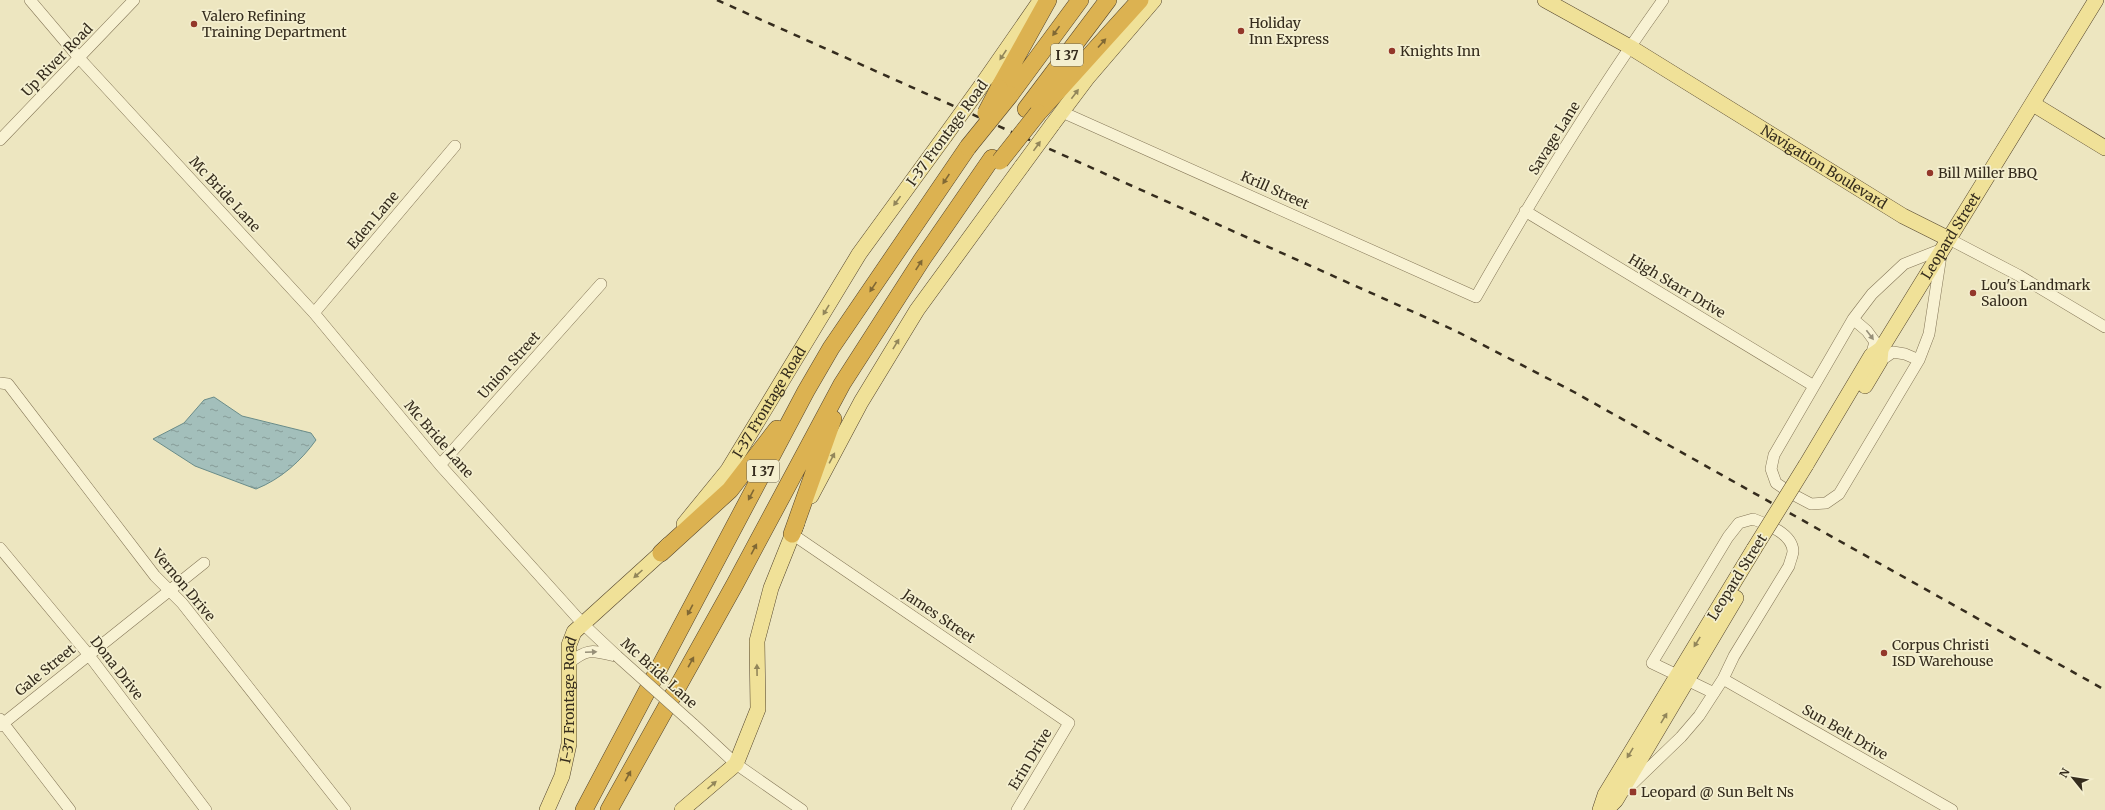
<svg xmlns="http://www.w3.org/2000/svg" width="2105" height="810" font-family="Merriweather,serif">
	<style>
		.water { fill: url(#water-ripples); stroke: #6a8c89 }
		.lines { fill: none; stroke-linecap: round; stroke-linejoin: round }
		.minor-casing { stroke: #857758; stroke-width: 12 }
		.major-casing { stroke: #53442d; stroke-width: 16 }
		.highway-casing { stroke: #53442d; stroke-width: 18 }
		.minor { stroke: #f8f2d3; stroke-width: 11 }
		.major { stroke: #f0e198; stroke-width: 15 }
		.highway { stroke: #dcb251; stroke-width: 17 }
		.rail { stroke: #352c1d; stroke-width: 2.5; stroke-dasharray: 7 7; stroke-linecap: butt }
		.minor-bridge-casing { stroke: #857758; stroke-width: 12; stroke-linecap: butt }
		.major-bridge-casing { stroke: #53442d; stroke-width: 16; stroke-linecap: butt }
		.highway-bridge-casing { stroke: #53442d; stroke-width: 18; stroke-linecap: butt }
		.minor-bridge { stroke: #f8f2d3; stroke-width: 11 }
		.major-bridge { stroke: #f0e198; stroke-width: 15 }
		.highway-bridge { stroke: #dcb251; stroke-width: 17 }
		.oneway { fill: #806834 }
		.oneway2 { fill: #92865a }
		.oneway3 { fill: #968f78 }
		.poi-dot { fill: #93372a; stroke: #f4efcf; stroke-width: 1.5 }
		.labels { text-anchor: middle; stroke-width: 3.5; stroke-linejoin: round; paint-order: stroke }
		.shield { fill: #f4efcf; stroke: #6e6652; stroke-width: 1 }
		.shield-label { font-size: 13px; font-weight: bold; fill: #352c1d }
		.poi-label { font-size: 14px; fill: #352c1d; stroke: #f4efcf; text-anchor: start }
		.street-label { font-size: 14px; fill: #352c1d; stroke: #f4efcf }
	</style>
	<defs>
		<pattern id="water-ripples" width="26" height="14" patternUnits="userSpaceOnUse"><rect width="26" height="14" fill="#a3bfbb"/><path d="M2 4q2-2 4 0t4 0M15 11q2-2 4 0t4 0" fill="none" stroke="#869b97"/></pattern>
	</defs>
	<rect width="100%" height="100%" fill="#ede6c0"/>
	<path class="water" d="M214,397L242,416L311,433L316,440C301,461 281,479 256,489L195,466L153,439L184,423L204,400Z"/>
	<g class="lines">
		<g class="minor-casing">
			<path id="minor" d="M30,0L80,59L314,313L440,465L583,624L617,656
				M1062,112L1476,297C1534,195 1595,95 1663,0
				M0,140L134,0
				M1525,211L1814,386
				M1949,239L2018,275L2105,327
				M1942,249L1929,334L1919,360L1839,494L1826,503L1811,504L1794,495L1776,483L1771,469L1774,455L1853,319L1872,294L1904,264Z
				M314,313L455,146
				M1853,319L1867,331L1875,342L1871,356
				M1880,361L1893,352L1905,354L1919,360
				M0,383L8,384L155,576L182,603L345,810
				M440,465L601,284
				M792,534L1069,723L1017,810
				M0,548L88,654L206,810
				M568,664C587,648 592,650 615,656
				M1723,679L1952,810
				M1687,680L1714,693
				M0,719L70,810
				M693,724L736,764L802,810
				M0,726L204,563
				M1626,790L1681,737L1699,716L1723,679L1734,656L1789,566C1790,561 1793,555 1793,551C1792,533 1766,524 1753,519L1739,523L1728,537L1652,663L1677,675"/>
		</g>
		<g class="major-casing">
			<g id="major">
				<path id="s1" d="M1545,0L1630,47L1903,216L1949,239"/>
				<path d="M981,86L1040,1"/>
				<path d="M2033,104L2105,148"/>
				<path d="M1052,125L1088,77L1154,0"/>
				<path d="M1865,386L1880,361L1881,349"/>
				<path id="s2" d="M1806,465L1871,356L1881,349L2096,0"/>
				<path d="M811,496L861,402L917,310L1022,166"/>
				<path id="s3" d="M684,524L728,470L859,254L945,136"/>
				<path id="s4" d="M547,810L562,776L569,744V645L574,632L661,553L668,545"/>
				<path d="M682,810L736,764L758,709L757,641L771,588L797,523"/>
				<path d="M1600,810L1605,795L1754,549"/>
				<path d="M1606,810L1616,800L1736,598"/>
			</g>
		</g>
		<g class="highway-casing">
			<path id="highway" d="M999,88L1048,0
				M1010,95L1080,0
				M1026,109L1108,0
				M1038,113L1140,0
				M792,534L833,419
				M661,553L730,490L777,429
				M584,810L806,391L831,348L968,147
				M609,810L735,584L842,384L923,258L992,158"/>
		</g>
		<use href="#minor" class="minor"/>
		<use href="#major" class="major"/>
		<use href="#highway" class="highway"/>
		<path class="rail" d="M717,0L1456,331L1574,392L2105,690"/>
		<g class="minor-bridge-casing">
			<path id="minor-bridge" d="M617,656L693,724"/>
		</g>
		<g class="major-bridge-casing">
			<path id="major-bridge" d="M945,136L981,86
				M1022,166L1052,125
				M1754,549L1806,465"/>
		</g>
		<g class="highway-bridge-casing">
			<path id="highway-bridge" d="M986,113L999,88
				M968,147L1010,95
				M1000,161L1038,113"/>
		</g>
		<use href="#minor-bridge" class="minor-bridge"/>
		<use href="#major-bridge" class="major-bridge"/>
		<use href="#highway-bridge" class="highway-bridge"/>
	</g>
	<defs><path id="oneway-solid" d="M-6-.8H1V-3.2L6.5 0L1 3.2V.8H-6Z"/></defs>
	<g class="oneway">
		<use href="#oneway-solid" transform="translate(1056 31) rotate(126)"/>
		<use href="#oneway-solid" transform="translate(1102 43) rotate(-48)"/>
		<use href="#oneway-solid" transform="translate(946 179) rotate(124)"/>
		<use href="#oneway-solid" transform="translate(919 265) rotate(-57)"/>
		<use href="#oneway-solid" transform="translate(873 287) rotate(124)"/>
		<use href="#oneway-solid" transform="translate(751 495) rotate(118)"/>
		<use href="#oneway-solid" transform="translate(754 549) rotate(-62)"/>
		<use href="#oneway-solid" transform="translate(690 610) rotate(118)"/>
		<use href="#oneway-solid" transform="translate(691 662) rotate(-61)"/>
		<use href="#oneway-solid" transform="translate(628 776) rotate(-61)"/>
	</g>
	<g class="oneway2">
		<use href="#oneway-solid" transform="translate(1003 55) rotate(124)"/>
		<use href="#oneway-solid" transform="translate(1075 94) rotate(-53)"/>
		<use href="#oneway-solid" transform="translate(1037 146) rotate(-54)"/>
		<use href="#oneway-solid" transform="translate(897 201) rotate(126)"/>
		<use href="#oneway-solid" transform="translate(826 310) rotate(121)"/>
		<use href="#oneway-solid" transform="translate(896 344) rotate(-59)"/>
		<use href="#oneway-solid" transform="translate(832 458) rotate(-62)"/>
		<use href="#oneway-solid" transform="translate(638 574) rotate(138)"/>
		<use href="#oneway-solid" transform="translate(1697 642) rotate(122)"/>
		<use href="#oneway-solid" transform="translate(757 670) rotate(-91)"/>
		<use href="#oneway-solid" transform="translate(1664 718) rotate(-59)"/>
		<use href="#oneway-solid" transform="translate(1630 753) rotate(121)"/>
		<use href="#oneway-solid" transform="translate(712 785) rotate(-41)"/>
	</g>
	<g class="oneway3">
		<use href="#oneway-solid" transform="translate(1870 335) rotate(53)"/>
		<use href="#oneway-solid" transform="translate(591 652) rotate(-3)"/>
	</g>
	<g class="poi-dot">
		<circle cx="194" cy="24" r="4"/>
		<circle cx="1241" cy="31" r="4"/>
		<circle cx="1392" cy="51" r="4"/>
		<circle cx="1930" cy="173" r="4"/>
		<circle cx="1973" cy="293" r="4"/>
		<circle cx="1884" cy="653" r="4"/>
		<rect x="1629" y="788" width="8" height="8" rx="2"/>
	</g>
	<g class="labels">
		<g class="shield">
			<rect x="1051" y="44" width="32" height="22" rx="3"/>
			<rect x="747" y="460" width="32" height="22" rx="3"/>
		</g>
		<g class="shield-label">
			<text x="1067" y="60">I 37</text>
			<text x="763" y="476">I 37</text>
		</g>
		<g class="poi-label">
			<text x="202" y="21">Valero Refining<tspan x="202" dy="16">Training Department</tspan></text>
			<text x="1249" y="28">Holiday<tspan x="1249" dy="16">Inn Express</tspan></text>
			<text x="1400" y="56">Knights Inn</text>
			<text x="1938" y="178">Bill Miller BBQ</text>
			<text x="1981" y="290">Lou's Landmark<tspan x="1981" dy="16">Saloon</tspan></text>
			<text x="1892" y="650">Corpus Christi<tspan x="1892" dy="16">ISD Warehouse</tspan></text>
			<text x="1641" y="797">Leopard @ Sun Belt Ns</text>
		</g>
		<g class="street-label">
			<text transform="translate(57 60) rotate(-46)" y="5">Up River Road</text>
			<text transform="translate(947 133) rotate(-54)" y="5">I-37 Frontage Road</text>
			<text transform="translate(1554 138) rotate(-58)" y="5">Savage Lane</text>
			<text dy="5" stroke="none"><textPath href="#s1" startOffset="325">Navigation Boulevard</textPath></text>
			<text transform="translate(1275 190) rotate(24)" y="5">Krill Street</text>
			<text transform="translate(225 194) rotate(47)" y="5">Mc Bride Lane</text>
			<text transform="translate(373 220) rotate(-50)" y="5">Eden Lane</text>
			<text dy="5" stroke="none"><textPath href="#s2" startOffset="272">Leopard Street</textPath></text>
			<text transform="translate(1677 286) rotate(31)" y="5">High Starr Drive</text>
			<text transform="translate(509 365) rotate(-48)" y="5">Union Street</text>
			<text dy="5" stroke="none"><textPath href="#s3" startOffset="149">I-37 Frontage Road</textPath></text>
			<text transform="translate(439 439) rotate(49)" y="5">Mc Bride Lane</text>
			<text transform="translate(1737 577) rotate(-58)" y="5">Leopard Street</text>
			<text transform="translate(184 585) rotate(50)" y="5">Vernon Drive</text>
			<text transform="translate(939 616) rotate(34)" y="5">James Street</text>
			<text transform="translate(117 668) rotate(52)" y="5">Dona Drive</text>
			<text transform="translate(45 670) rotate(-39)" y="5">Gale Street</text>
			<text transform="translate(659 673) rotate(42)" y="5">Mc Bride Lane</text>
			<text dy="5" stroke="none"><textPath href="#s4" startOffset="114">I-37 Frontage Road</textPath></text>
			<text transform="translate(1845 732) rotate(30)" y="5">Sun Belt Drive</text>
			<text transform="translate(1030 759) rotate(-59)" y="5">Erin Drive</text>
		</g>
	</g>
	<g transform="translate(2073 778) rotate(300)" stroke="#f4efcf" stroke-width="3" paint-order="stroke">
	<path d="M0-3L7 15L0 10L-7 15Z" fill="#352c1d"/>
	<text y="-6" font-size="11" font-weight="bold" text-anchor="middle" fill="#352c1d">N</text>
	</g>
</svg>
